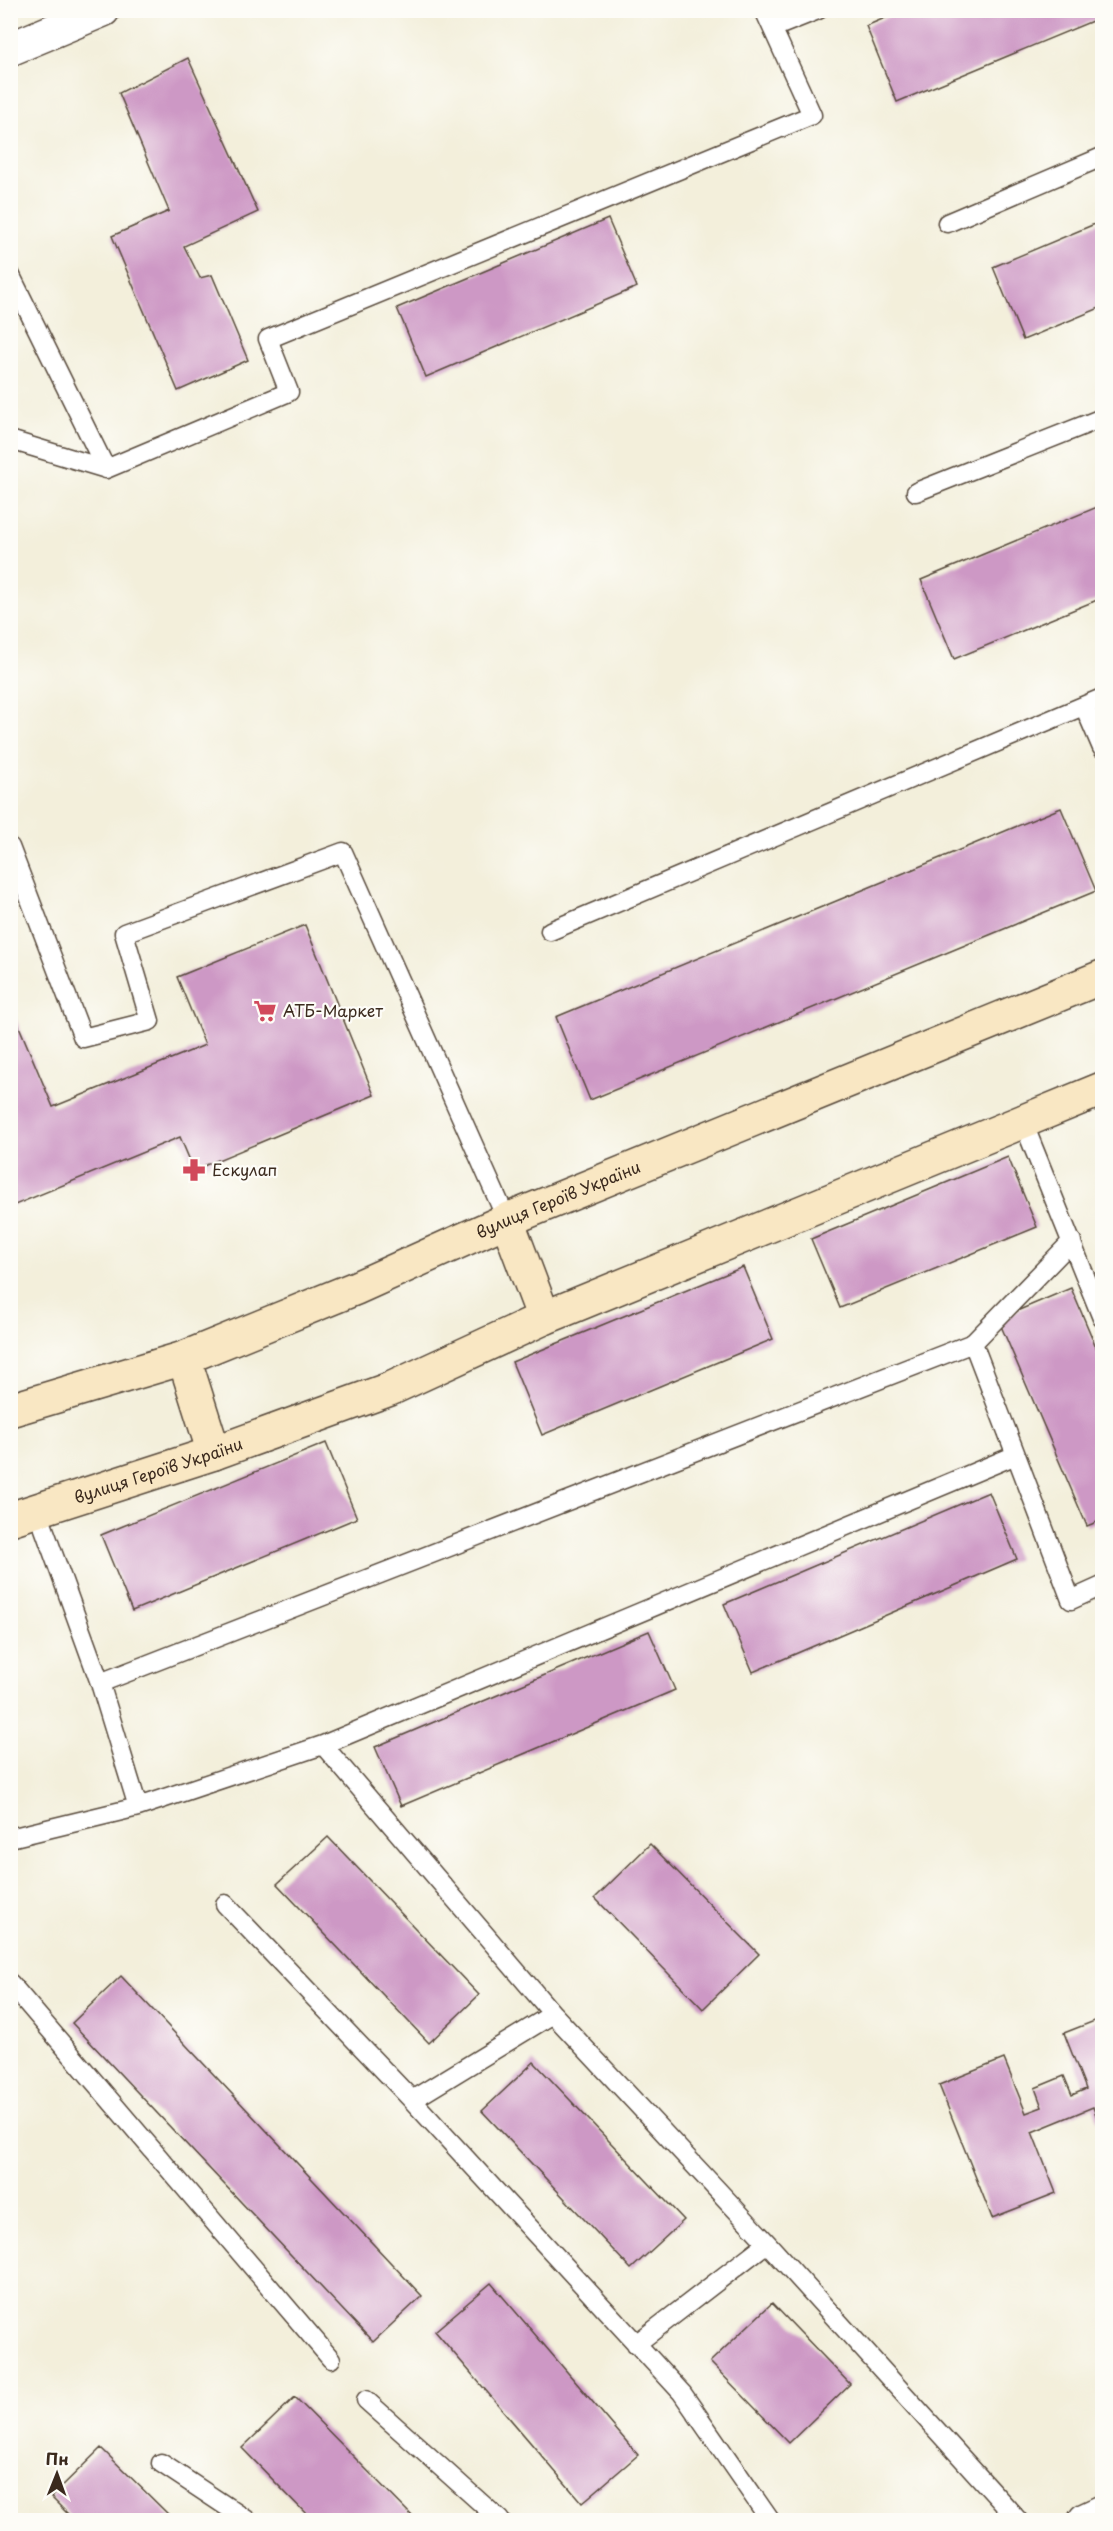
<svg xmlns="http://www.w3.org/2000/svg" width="1113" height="2531" font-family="'Playpen Sans',sans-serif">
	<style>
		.building { fill: #cd98c5 }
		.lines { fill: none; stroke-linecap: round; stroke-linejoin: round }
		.service-casing { stroke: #57483a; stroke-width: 21 }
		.minor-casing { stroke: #57483a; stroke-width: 36 }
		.tertiary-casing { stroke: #57483a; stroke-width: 36 }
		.secondary-casing { stroke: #57483a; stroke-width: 36 }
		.service { stroke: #fff; stroke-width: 18 }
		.minor { stroke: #fff; stroke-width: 33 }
		.tertiary { stroke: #fff; stroke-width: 33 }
		.secondary { stroke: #f9e7c3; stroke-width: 33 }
		.labels { text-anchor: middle; stroke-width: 4.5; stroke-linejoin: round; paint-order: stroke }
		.poi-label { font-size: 16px; fill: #3b2a1e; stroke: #fdfcf7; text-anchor: start }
		.street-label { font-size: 16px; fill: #3b2a1e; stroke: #fdfcf7 }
	</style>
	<rect width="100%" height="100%" fill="#fdfcf7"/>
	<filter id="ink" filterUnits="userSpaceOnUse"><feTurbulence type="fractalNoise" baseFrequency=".0167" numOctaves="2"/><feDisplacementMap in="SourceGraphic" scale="12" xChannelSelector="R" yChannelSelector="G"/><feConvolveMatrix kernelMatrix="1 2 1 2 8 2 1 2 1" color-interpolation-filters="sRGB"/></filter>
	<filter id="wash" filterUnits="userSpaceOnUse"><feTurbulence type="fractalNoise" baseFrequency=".008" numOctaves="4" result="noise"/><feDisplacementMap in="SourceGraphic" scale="24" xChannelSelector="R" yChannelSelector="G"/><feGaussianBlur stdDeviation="1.35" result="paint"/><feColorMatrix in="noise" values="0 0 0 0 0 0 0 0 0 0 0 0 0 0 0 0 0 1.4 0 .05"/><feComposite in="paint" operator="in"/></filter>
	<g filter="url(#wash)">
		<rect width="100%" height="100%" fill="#f3efdb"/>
		<g id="blocks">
			<path class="building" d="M904,10H1102V17L897,102L866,26Z
				M188,58L258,212L184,246L200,278L212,275L248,360L178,391L112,236L169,211L119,93Z
				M608,219L637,287L426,377L397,308Z
				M1102,221V307L1023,340L993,267Z
				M1102,505V598L954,659L921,580Z
				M1061,808L1096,891L590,1100L556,1017Z
				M305,925L374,1095L194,1170L180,1137L10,1207V1005L53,1107L205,1045L177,977Z
				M1008,1157L1037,1227L840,1308L811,1239Z
				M743,1267L773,1339L542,1435L512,1362Z
				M1071,1288L1102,1361V1520L1087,1526L998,1319Z
				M326,1443L357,1518L132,1611L101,1535Z
				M989,1492L1017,1559L753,1672L724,1604Z
				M649,1631L675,1690L401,1806L375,1747Z
				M328,1837L479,1995L429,2043L277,1884Z
				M650,1844L759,1954L703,2009L595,1898Z
				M121,1976L422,2296L373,2342L72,2023Z
				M1102,2018V2131L1093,2107L1032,2132L1056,2193L992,2218L939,2085L1004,2059L1026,2113L1042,2107L1035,2088L1064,2076L1072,2095L1086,2089L1064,2033Z
				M534,2062L684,2220L631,2269L482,2111Z
				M491,2283L638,2455L582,2503L435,2331Z
				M772,2303L850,2384L789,2443L710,2362Z
				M295,2397L416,2520H312L242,2448Z
				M101,2448L174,2520H74L51,2497Z"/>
		</g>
	</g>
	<g filter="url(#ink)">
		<use href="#blocks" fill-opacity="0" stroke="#57483a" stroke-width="1.5"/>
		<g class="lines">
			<g class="service-casing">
				<path id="service" d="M773,28L818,10
					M947,223L1102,157
					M10,274L106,469L289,392L268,339L812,115L764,10
					M10,440L106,469
					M916,492L1102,418
					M1084,706L1102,748
					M10,847L83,1038L150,1021L124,933L343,852L507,1220
					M550,931L1102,698
					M1023,1122L1102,1318
					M973,1343L1072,1241
					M1016,1455L1071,1600L1102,1586
					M38,1512L100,1683L138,1807L323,1745L1016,1455L973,1343L100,1683
					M323,1745L553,2014L767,2243L1018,2520
					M10,1838L138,1807
					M225,1904L412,2100L682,2393L770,2520
					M10,1983L331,2359
					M412,2100L553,2014
					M636,2344L767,2243
					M366,2400L500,2520
					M161,2463L247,2520"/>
			</g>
			<g class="minor-casing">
				<path id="minor" d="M1085,2520L1102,2512"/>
			</g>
			<g class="tertiary-casing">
				<path id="tertiary" d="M10,49L103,10"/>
			</g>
			<g class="secondary-casing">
				<g id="secondary">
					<path d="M507,1220L544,1318"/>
					<path d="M184,1358L214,1453"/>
					<path id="s1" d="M10,1410L184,1358L356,1288L507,1220L1102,977"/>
					<path id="s2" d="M10,1519L214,1453L390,1389L544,1318L1102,1089"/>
				</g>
			</g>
			<use href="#service" class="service"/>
			<use href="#minor" class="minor"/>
			<use href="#tertiary" class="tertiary"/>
			<use href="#secondary" class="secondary"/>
		</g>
	</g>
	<defs>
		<g id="supermarket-bare" transform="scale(1.8)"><path d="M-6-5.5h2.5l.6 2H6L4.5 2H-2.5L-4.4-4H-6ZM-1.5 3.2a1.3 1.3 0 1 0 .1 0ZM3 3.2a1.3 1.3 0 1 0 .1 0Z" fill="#d1495b" stroke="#fdfcf7" stroke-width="2.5" paint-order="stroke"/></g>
		<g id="pharmacy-bare" transform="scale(1.8)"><path d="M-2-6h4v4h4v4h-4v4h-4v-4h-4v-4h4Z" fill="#d1495b" stroke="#fdfcf7" stroke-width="2.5" paint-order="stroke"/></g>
	</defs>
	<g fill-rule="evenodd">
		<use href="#supermarket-bare" x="265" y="1011"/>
		<use href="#pharmacy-bare" x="194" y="1170"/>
	</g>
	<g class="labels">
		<g class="poi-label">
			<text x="283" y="1017">АТБ-Маркет</text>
			<text x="212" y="1176">Ескулап</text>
		</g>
		<g class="street-label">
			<text dy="6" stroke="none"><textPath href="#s1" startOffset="588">вулиця Героїв України</textPath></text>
			<text dy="6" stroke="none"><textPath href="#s2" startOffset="156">вулиця Героїв України</textPath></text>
		</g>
	</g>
	<rect width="1113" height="2531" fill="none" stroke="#fdfcf7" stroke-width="36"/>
	<g transform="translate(57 2474) rotate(1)" stroke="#fdfcf7" stroke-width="4.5" paint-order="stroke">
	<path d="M0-4.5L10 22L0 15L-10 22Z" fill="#3b2a1e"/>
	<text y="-9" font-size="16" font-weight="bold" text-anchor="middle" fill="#3b2a1e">Пн</text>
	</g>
</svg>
